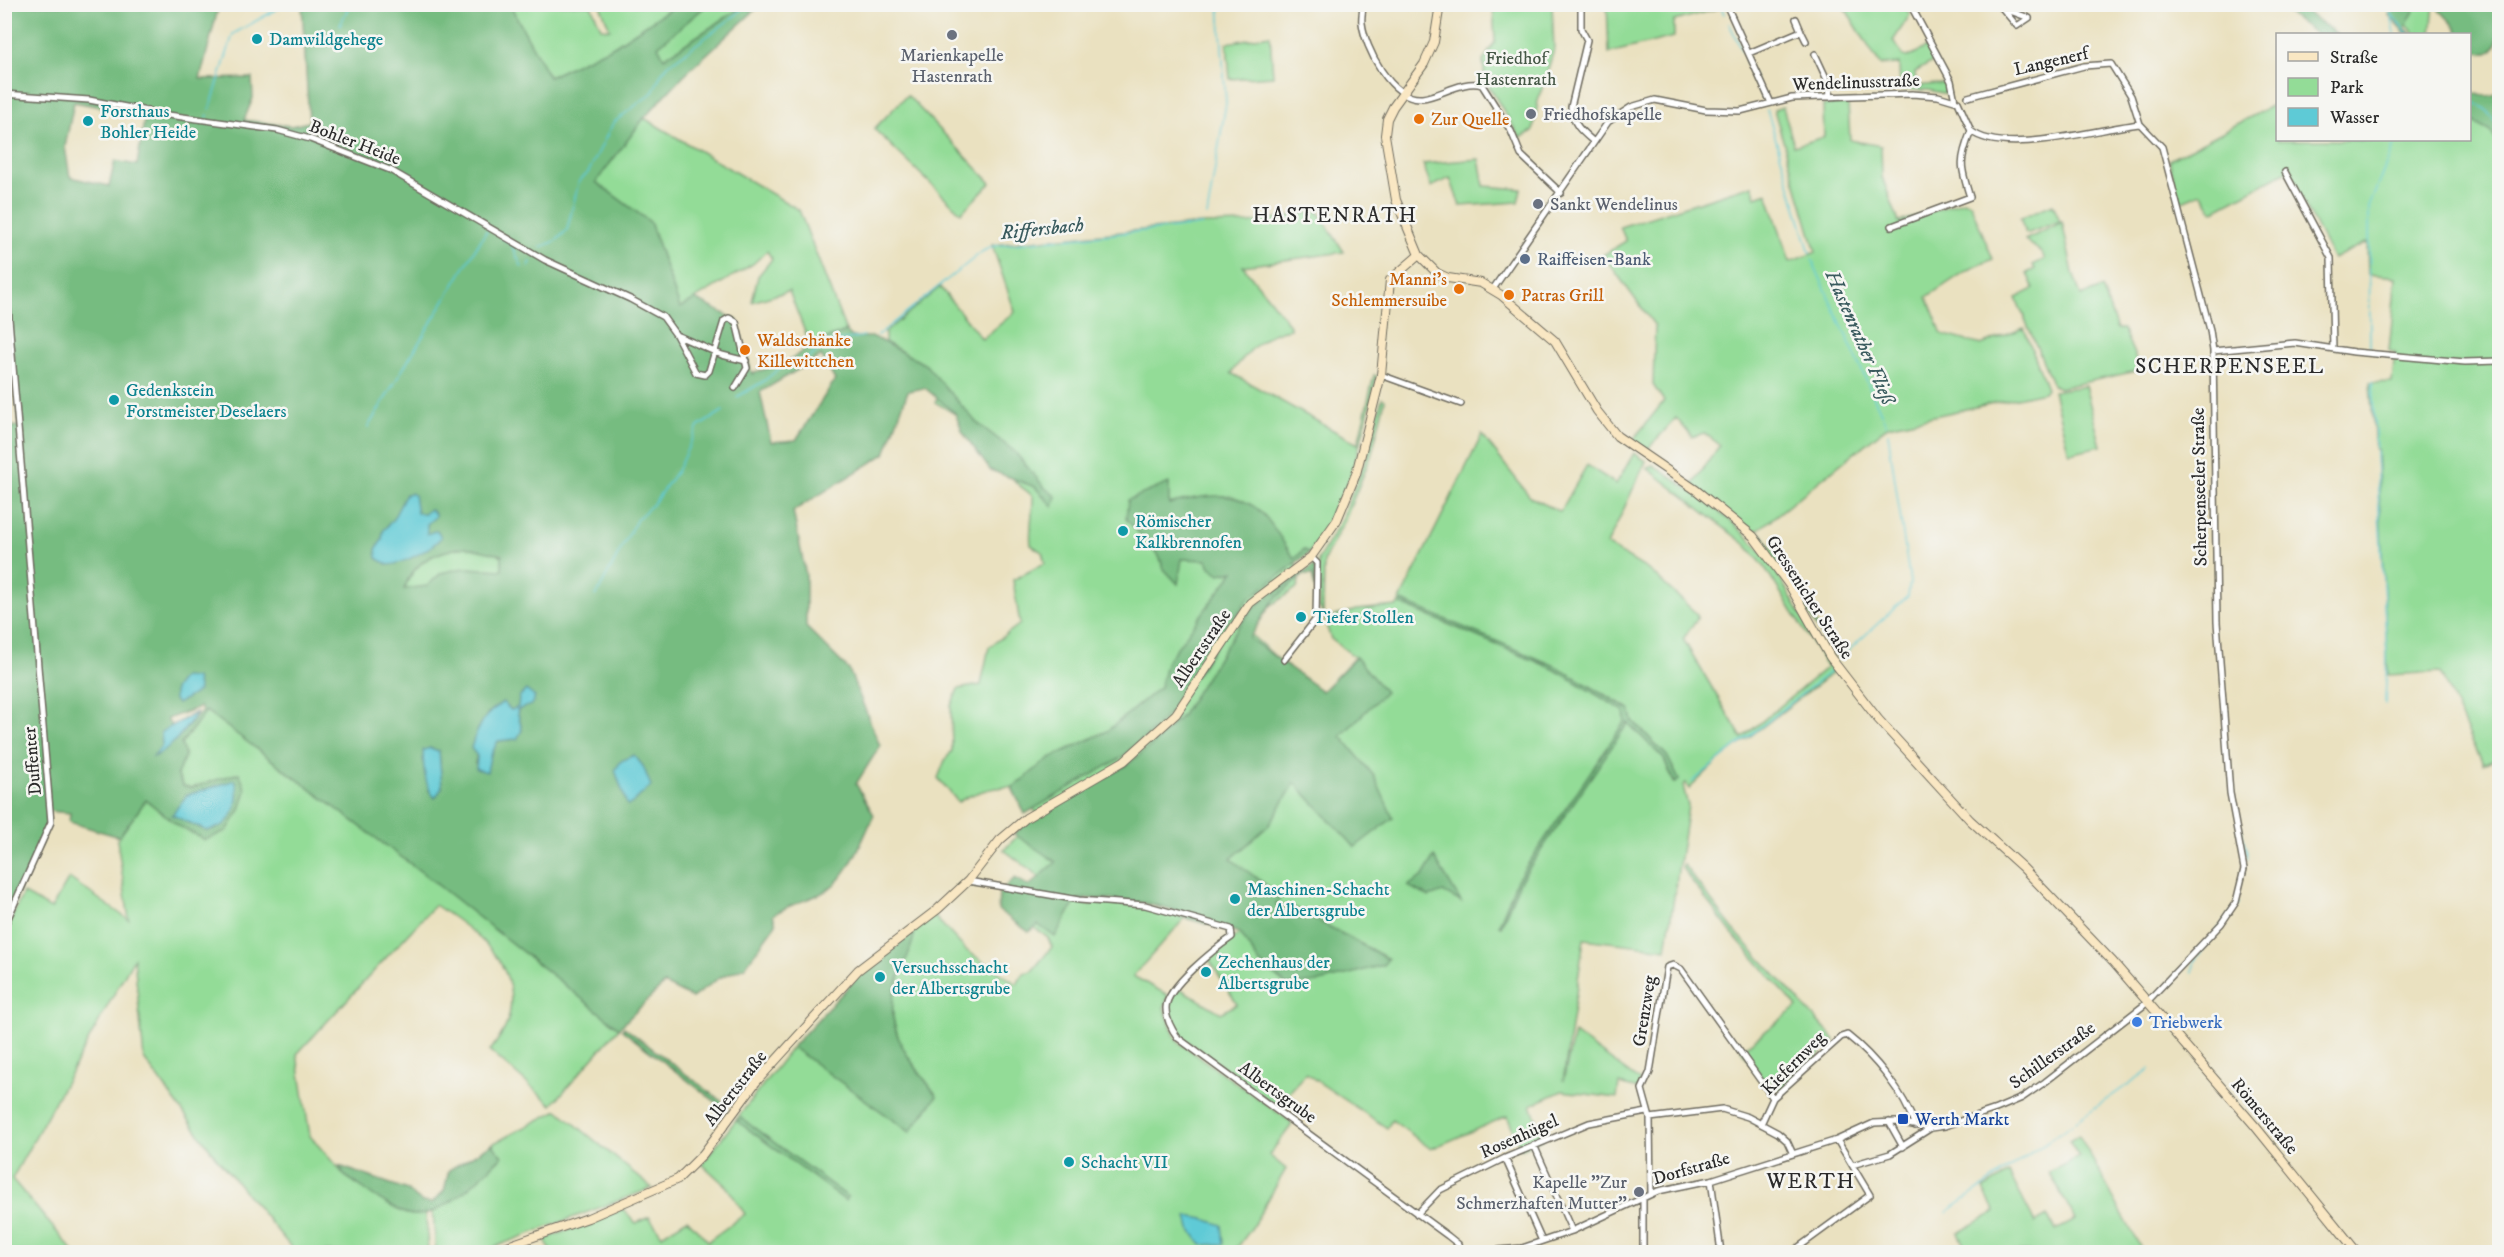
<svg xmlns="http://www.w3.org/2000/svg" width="2504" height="1257" font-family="'IM FELL DW Pica',serif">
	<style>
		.green { fill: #93dc97; stroke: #5f8461; stroke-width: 1.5; fill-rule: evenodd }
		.forest { fill: #76bc80; stroke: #507456; stroke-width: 1.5; fill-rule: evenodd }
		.water { fill: #5ecad6; stroke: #447a80; stroke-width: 1.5 }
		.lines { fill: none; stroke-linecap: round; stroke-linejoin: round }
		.stream { stroke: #5ecad6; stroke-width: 1.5 }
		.minor-casing { stroke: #6e6b5f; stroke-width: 8 }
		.secondary-casing { stroke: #6e6b5f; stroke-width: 10 }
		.minor { stroke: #fff; stroke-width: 5 }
		.secondary { stroke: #f9e7c3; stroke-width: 8 }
		.worship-dot { fill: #6b7280; stroke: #f6f6f2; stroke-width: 2 }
		.culture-dot { fill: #0f9aa8; stroke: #f6f6f2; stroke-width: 2 }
		.food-dot { fill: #e8710a; stroke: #f6f6f2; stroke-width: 2 }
		.service-dot { fill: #5c6f8a; stroke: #f6f6f2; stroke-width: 2 }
		.shop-dot { fill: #3f7fe0; stroke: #f6f6f2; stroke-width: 2 }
		.transit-dot { fill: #1a4fb4; stroke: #f6f6f2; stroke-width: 2 }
		.labels { text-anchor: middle; stroke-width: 5; stroke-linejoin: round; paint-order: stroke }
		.culture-label { font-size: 18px; fill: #0d838f; stroke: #f6f6f2; text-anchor: start }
		.worship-label { font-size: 18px; fill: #5b616d; stroke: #f6f6f2; text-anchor: start }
		.park-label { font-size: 18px; fill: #455746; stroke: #f6f6f2 }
		.street-label { font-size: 18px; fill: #2b2b2b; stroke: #f6f6f2 }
		.food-label { font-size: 18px; fill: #c56008; stroke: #f6f6f2; text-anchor: start }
		.service-label { font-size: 18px; fill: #4e5e75; stroke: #f6f6f2; text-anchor: start }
		.shop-label { font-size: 18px; fill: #366cbe; stroke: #f6f6f2; text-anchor: start }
		.transit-label { font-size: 18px; fill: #164399; stroke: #f6f6f2; text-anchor: start }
		.water-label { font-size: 20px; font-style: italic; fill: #3a5b5e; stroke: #f6f6f2 }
		.quarter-label { font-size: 21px; letter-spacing: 1.5px; fill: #2b2b2b; stroke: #f6f6f2 }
	</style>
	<rect width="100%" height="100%" fill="#f6f6f2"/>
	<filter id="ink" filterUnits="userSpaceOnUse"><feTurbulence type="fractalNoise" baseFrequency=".0167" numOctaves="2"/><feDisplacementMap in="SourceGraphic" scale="12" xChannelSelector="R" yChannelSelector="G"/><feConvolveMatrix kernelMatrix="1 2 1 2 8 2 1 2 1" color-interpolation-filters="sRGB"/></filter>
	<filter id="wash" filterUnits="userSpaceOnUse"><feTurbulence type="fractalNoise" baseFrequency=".008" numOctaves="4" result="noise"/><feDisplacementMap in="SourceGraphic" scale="24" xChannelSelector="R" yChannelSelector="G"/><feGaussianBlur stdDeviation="1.35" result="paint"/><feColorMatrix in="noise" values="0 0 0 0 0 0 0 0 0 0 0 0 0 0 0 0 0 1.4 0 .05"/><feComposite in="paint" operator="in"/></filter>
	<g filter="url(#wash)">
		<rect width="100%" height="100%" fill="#eae1c0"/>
		<path class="green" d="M510,5H591L601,28L610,29L600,5H676L614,46L549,77Z
			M707,5H745L664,58L658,46Z
			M1493,5H1552L1554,50L1538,101L1533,131L1520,138L1485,80L1483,61L1495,42Z
			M1607,5H1679L1682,10L1718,5L1720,8L1674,21V37L1609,53Z
			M1843,5H1904L1910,15L1893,41L1903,56L1908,57L1927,47L1934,61L1915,72L1916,86L1947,83V94L1928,90H1900L1899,64L1880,65Z
			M2417,5H2434L2431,34H2415L2406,24Z
			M1270,35L1273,76L1230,79L1227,43Z
			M907,95L991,183L961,213L874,129Z
			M2277,103L2278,140H2470V120L2489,130L2499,144V757L2483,764L2440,672L2388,675L2377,449H2375L2370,383L2392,382L2395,352L2389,351L2396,277L2368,274L2367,242L2333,259L2287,171L2213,211L2201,193L2180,202L2169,160Z
			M1848,104L1850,140L1881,146L1882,177L1899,222L1963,201L1970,203L1993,259L1966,271L1927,297L1942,334L1981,345L2024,328L2047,389L2044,392L1888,426L1758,530L1752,531L1692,484L1720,445L1704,433L1692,437L1676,418L1646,451L1632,441L1664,401L1653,385L1655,326L1603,255L1626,241L1620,227L1752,185L1756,197L1767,193L1790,262L1816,252L1774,110L1783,107L1794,146L1824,137L1823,105Z
			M644,118L799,210L846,331L810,345L789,291L752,302L758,276L772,259L767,251L753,264L680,308L650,222L596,182Z
			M1479,159L1484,186L1521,189L1518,202L1460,206L1450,178L1431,187L1423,164Z
			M2053,204L2060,221L2026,234L2020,218Z
			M1318,211L1344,252L1243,266L1290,325V329C1264,332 1246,354 1231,373L1358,444L1374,375L1377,376C1362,436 1350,504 1309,553L1304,549L1295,560C1278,536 1254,493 1221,496L1267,524L1304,575L1299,579L1298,587L1257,615L1243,628L1319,695L1355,657L1331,639L1324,619L1357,610L1397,606L1482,435L1530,497L1560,512L1587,465L1616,484L1634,453L1646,461L1607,545L1650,571L1697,614V619L1683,639L1742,738L1827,667L1764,566L1746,545L1647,468L1653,465C1694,493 1743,523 1771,565C1794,598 1809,636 1833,667L1832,673L1717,762L1689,789L1686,783L1683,786L1688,806L1666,949L1584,939L1563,1081L1574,1033L1640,1081L1638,1089L1619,1084L1617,1098L1562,1091L1531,1105L1543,1139L1521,1149L1507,1116L1431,1149L1392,1120L1387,1128L1305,1073L1278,1107L1180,1036L1168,1008L1173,994L1179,988L1221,1013L1237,1004L1208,958L1240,933L1260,963L1387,958L1295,908L1280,905L1243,929L1143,903L1086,898L1083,904L1091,905L1096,901L1145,907L1185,918L1133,976L1168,995L1164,1008L1177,1041L1291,1122V1126L1269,1155L1286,1169L1251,1229L1234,1252H551L545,1239L623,1209L636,1223L649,1217L662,1235L687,1219L708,1241L745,1214L727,1187L702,1164L792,1047L910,1132L937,1096L901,1047L893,1019L892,1001L915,930L934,916L966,950L1017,984L1024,973L1032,971L1052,947L1048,938L1010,910L1040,877L1004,850L1026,827L1041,818L1015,787C994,786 976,791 958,802L938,778L945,760L952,751L951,706L958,689L981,685L989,647L1020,624L1013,580L1045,563L1042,552L1031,545C1029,530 1033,513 1033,497C1024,486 1013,486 1011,471L960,417L935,402L941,390L926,365L885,342V332L940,287L982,339L1015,312L992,245L1202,224L1250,223ZM1402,602L1555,666L1630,709L1633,721L1667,756L1679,780L1674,783L1664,759L1628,722L1520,881L1501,926L1499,925L1517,880L1626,721L1624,711L1554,669L1401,604Z
			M2062,222L2073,273L2081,296L2102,288L2117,329H2123L2141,370L2059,388L2053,385L2016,298L2034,289L2027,273L2035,269L2033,265L2045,259L2041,252L2025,240Z
			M2085,386L2101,446L2069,453L2053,391Z
			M1382,398L1385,400L1371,456L1344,522L1324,560L1323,614L1319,607L1318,560L1341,520L1367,456Z
			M1761,533L1796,583L1835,659L1792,585L1758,538Z
			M466,547L502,555V570L464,568L441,573L427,587L404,589C415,559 437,551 466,547Z
			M206,711L424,874L619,1028L552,1105L490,1051C496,1042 504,1033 507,1023C525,966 477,933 435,905L297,1054L310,1136L345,1176L406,1214L426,1213L428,1252H295L216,1157L144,1059L134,958L12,1179L74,1252H5V933L23,893L51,909L69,878L129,920L117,840L146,800L179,826L239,773L191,788L183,786L177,774L185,756L181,744Z
			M1683,864L1734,930L1835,1040L1781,1091L1772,1080L1766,1084L1741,1050L1797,1007L1731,932L1682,868Z
			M558,1110L652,1188L481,1252H436L433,1212L476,1181L502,1157L492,1144Z
			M2079,1135L2143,1252H1962L1966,1249L1958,1233L1995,1212L1983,1189L2009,1173L2035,1223L2047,1216L2056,1230L2076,1220L2049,1172L2079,1157L2069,1141Z"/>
		<path class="forest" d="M5,5H219L200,79L252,78L253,98L244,120L291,126L309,122L302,5H510L549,77L614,46L676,5H707L658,46L664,58L745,5H757L755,10L684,75L644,118L596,182L650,222L680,308L695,299L737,320L752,374L792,359L810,345L846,331L852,337H874L926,365L976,422L1014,451L1045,488L1056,496L1053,507L1035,487L990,470L963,433L955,413L925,388L908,391L885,454L793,511L806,576V627L849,670L880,746L856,784L874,815C862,840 848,882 820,894C804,901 788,905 773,915L776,924L745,967L719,978L692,998L664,984L619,1028L424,874L206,711L181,744L185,756L177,774L183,786L191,788L239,773L246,790L240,810L227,831L205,840L179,826L146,800L119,837L69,822L70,813L48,811L46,831L5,921L4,376L8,427L19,426L12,345H4ZM74,102L145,115L137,165L115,161L109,186L70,177L65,147ZM821,356L835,380L796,440L771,442L760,392ZM466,547L502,555V570L464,568L441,573L427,586L404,589C415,559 437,551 466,547ZM503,703L511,710L522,707L517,710L522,730L516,739L498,741L490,757L475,763L487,714ZM200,707L202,711L186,728L174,730L167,719ZM430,748L439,751L442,788L429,791L427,775Z
			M2277,5H2296L2337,34H2316Z
			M2391,5H2417L2405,28L2411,34H2406L2388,14L2395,10Z
			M2435,5H2499C2500,23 2503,70 2470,47V34H2459L2456,27Z
			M2470,90C2479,97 2490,98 2499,92V144L2489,130L2470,120Z
			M1169,483V504C1200,496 1237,488 1262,513C1275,526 1284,545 1295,559L1304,549L1309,553L1247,600L1173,709L1148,735L1121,758L1025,814L1012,788L1050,758L1107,731L1160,687L1167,661L1234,571L1220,574L1210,567L1207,560L1182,559L1178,584L1164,569L1158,554L1126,519L1128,500Z
			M1315,565V588L1312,575H1303L1273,601L1249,638L1322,691L1356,657L1385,692L1341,736L1374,776L1393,818L1355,847L1295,783L1269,825L1231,859L1281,896L1276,904L1295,908L1388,959L1383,965L1320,982L1286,985L1260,963L1240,933L1185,918L1186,914C1152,902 1114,897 1077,899L1055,937L1038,925L1029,932L998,910L999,893L1015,878L1029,886L1056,862L1014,834L1028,822L1127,765L1156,742L1182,715L1238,627L1256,606Z
			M1402,601L1555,666L1630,710L1633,721L1667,756L1679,780L1675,783L1664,759L1628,723L1520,881L1501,926L1499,925L1517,880L1625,721L1624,711L1554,669L1401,604Z
			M1434,857L1461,902L1443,892L1429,897L1408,886L1423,876Z
			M915,930C913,949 903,965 897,983C881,1030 911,1061 937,1096L910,1132L792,1047L861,973Z
			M624,1027L728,1106L725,1109L622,1030Z
			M741,1118L848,1197L846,1201L737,1121Z
			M492,1144L502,1156C482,1176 436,1226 405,1213C384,1205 364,1188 345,1176L339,1166L405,1189L422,1202L432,1203L444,1191L449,1170Z"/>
		<path class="water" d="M410,493L414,495L417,513H425L430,509L435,514V517L427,524V534L437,530L441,537C434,548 401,565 388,565L377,558L376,549L382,540L383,531L393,519L406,494Z
			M183,677L196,678L199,691L177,704L174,700V689Z
			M526,690L535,697L531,705L517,710L522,730L517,739L498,741L490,757L487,772L476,769L477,756L471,748C477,727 484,714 503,702L511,710L518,707L519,697Z
			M197,712C187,728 170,750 153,757L162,745L161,732Z
			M430,748L439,751L442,788L435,798C424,787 423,765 423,750Z
			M634,755L643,766L651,786L631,804L627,805L615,770L621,761Z
			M235,780C240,793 237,812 226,823C222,827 213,829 207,831L172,815L187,795Z
			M1187,1216L1204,1219L1222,1225L1224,1244L1202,1245L1190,1229Z"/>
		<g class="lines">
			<path class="stream" d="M1368,4V7
				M1720,4L1724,14
				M2383,4L2408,34
				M2391,15L2395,34
				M1729,23L1742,51
				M340,25L350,4
				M1746,60L1763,99
				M2470,100L2485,109L2500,128
				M210,109L233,34L286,4
				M1767,110L1810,253
				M207,117L208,115
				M1207,216L1226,103L1219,4
				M501,237L511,244L522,267
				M541,247L556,241L567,230L579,181L588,173L613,123L653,92L661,74L668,65L736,15L746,4
				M1812,260L1886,424
				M528,267L531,262
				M878,335L983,251L994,246L1202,225
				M2370,348L2369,207L2396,140
				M2372,382L2387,656L2385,704
				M737,397L764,381L781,367L803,362L829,343L864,336
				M368,427L487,230
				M596,596L637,519L653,504L677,471L698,427L723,411
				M1838,660L1908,596L1910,582L1888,433
				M1692,782L1832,670
				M2240,825L2248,858
				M2193,973L2194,961L2239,903
				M2076,1121L2150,1069
				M1947,1212L2072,1124"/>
		</g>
	</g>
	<g filter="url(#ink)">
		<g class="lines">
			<g class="minor-casing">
				<path id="minor" d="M1363,4C1363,11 1361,17 1362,23C1365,48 1391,100 1422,98C1439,97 1463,79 1482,85L1511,131L1521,155L1561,193
					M1581,4V29L1587,40L1571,107C1573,125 1581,131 1594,142
					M1726,4L1771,103
					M1910,4L1951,81L1955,101
					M2000,4L2002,8L2017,26L2029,18L2002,8
					M1796,19L1801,31
					M1749,53L1801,31L1806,41
					M1815,54L1829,84L1830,97
					M4,94L89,100L168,115L277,130L310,139L390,170L545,260L630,299L663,317L676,335L696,373L705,375L709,371L724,321L729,318L736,322L747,368L735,388
					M1971,131C2003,157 2100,128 2140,124
					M2285,172L2331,258L2333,349
					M4,259L51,822L4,927
					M1493,289L1608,122L1631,107L1655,100L1706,110L1740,111L1792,98L1912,94L1938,96L1958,102L1971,131C1959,161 1960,166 1970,197L1892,226
					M676,335L722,355L746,361
					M2213,351L2295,343L2354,352L2465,362L2500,361
					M1381,375L1461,404
					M1284,660L1316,619L1317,563L1311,557
					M968,881L1079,900L1145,905L1231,929L1232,937C1216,948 1166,987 1166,1008C1166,1018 1172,1030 1178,1038L1448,1236L1458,1244L1462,1252
					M1650,1118L1722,1109L1748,1117L1778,1133L1787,1141L1792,1152
					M1889,1122L1903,1147
					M1761,1124L1773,1098L1841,1037L1847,1035C1874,1056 1905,1094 1915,1126
					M1534,1145L1572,1231
					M1505,1158L1542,1241
					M1852,1165L1890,1154L1931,1128
					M1711,1180L1721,1252
					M1651,1194L1650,1118L1642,1089L1650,1072L1667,967L1673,965L1681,969L1773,1098
					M1643,1199V1252
					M1417,1214L1440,1190L1505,1158L1589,1123L1647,1112
					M1475,1252L1522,1248L1572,1231L1658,1191L1711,1180L1837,1140L1874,1123L1895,1122L1931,1128L1945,1126L1996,1109L2022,1098L2045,1082L2143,1006L2221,924L2236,902L2244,869L2230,793L2217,622L2213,351L2210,330L2162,147L2140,124L2131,96L2111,64L2084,66L1968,97
					M1792,1252L1870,1195L1837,1140"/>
			</g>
			<g class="secondary-casing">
				<path id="secondary" d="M1440,4L1434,42L1424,64L1393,107L1387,119L1385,135L1396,200L1419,255L1437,273L1448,278L1481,283L1501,295L1555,341L1597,411L1617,436L1696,490L1753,536L1790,586L1830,657L1878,719L1970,820L2023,868L2113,962L2255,1126L2357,1252
					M490,1252L588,1218L678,1179L703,1154L756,1082L858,970L938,909L968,881L1000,840L1026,818L1124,761L1176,714L1250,603L1311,557L1337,520L1356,474L1381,375L1390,280L1419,255"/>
			</g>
			<use href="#minor" class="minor"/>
			<use href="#secondary" class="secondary"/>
		</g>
	</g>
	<g class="worship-dot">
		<circle cx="952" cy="35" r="6"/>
		<circle cx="1531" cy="114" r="6"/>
		<circle cx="1538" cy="204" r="6"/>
		<circle cx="1639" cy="1192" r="6"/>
	</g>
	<g class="culture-dot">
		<circle cx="257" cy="39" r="6"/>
		<circle cx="88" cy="121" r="6"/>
		<circle cx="114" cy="400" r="6"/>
		<circle cx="1123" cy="531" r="6"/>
		<circle cx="1301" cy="617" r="6"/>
		<circle cx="1235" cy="899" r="6"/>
		<circle cx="1206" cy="972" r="6"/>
		<circle cx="880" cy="977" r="6"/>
		<circle cx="1069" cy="1162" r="6"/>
	</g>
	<g class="food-dot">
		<circle cx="1419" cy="119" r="6"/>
		<circle cx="1459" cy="289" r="6"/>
		<circle cx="1509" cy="295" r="6"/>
		<circle cx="745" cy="350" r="6"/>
	</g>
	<circle class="service-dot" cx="1525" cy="259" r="6"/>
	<circle class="shop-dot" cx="2137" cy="1022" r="6"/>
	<rect class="transit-dot" x="1897" y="1113" width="12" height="12" rx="3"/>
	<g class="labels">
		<g class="culture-label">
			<text x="269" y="45">Damwildgehege</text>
			<text x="100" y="117">Forsthaus<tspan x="100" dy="21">Bohler Heide</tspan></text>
			<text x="126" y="396">Gedenkstein<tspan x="126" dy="21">Forstmeister Deselaers</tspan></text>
			<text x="1135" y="527">Römischer<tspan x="1135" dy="21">Kalkbrennofen</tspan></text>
			<text x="1313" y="623">Tiefer Stollen</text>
			<text x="1247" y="895">Maschinen-Schacht<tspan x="1247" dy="21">der Albertsgrube</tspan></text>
			<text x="1218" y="968">Zechenhaus der<tspan x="1218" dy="21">Albertsgrube</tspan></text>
			<text x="892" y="973">Versuchsschacht<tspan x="892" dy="21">der Albertsgrube</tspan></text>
			<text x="1081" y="1168">Schacht VII</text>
		</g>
		<g class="worship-label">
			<text x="952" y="61" text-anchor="middle">Marienkapelle<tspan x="952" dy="21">Hastenrath</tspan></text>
			<text x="1543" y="120">Friedhofskapelle</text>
			<text x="1550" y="210">Sankt Wendelinus</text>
			<text x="1627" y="1188" text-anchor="end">Kapelle "Zur<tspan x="1627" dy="21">Schmerzhaften Mutter"</tspan></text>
		</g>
		<g class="park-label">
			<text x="1516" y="64">Friedhof<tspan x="1516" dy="21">Hastenrath</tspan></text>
		</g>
		<g class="street-label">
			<text transform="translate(2051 61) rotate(-13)" y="6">Langenerf</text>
			<text transform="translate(1856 82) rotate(-2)" y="6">Wendelinusstraße</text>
			<text transform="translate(355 142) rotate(21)" y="6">Bohler Heide</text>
			<text transform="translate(2199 487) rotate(-91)" y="6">Scherpenseeler Straße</text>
			<text transform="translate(1810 597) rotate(57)" y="6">Gressenicher Straße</text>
			<text transform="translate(1201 648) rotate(-56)" y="6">Albertstraße</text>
			<text transform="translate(32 761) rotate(-95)" y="6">Duffenter</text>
			<text transform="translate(1644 1011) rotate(-81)" y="6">Grenzweg</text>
			<text transform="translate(2052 1055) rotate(-36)" y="6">Schillerstraße</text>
			<text transform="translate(1793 1063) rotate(-45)" y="6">Kiefernweg</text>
			<text transform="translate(735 1088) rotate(-52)" y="6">Albertstraße</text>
			<text transform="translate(1278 1092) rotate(36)" y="6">Albertsgrube</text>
			<text transform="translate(2265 1116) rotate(50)" y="6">Römerstraße</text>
			<text transform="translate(1519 1136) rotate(-24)" y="6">Rosenhügel</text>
			<text transform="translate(1691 1168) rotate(-16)" y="6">Dorfstraße</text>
		</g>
		<g class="food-label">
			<text x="1431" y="125">Zur Quelle</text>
			<text x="1447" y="285" text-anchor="end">Manni's<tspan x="1447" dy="21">Schlemmersuibe</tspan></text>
			<text x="1521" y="301">Patras Grill</text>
			<text x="757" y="346">Waldschänke<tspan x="757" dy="21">Killewittchen</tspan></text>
		</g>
		<g class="service-label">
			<text x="1537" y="265">Raiffeisen-Bank</text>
		</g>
		<g class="shop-label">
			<text x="2149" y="1028">Triebwerk</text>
		</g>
		<g class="transit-label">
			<text x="1915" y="1125">Werth Markt</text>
		</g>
		<g class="water-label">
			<text transform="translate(1042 228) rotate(-6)" y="7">Riffersbach</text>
			<text transform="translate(1861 337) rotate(66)" y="7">Hastenrather Fließ</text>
		</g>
		<g class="quarter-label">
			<text x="1335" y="222">HASTENRATH</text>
			<text x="2230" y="373">SCHERPENSEEL</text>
			<text x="1811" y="1188">WERTH</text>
		</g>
	</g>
	<rect width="2504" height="1257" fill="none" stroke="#f6f6f2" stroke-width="24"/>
	<rect x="2276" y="33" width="195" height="108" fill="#f6f6f2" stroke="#a5a5a2" stroke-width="1.5"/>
	<rect x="2288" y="52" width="30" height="9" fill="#f9e7c3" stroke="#a5a5a2" stroke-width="1.5"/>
	<text x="2330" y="63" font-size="18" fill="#2b2b2b">Straße</text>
	<rect x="2288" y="78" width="30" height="18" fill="#93dc97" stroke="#a5a5a2" stroke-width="1.5"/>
	<text x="2330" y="93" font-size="18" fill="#2b2b2b">Park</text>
	<rect x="2288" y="108" width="30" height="18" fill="#5ecad6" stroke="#a5a5a2" stroke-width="1.5"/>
	<text x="2330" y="123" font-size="18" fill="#2b2b2b">Wasser</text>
</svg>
